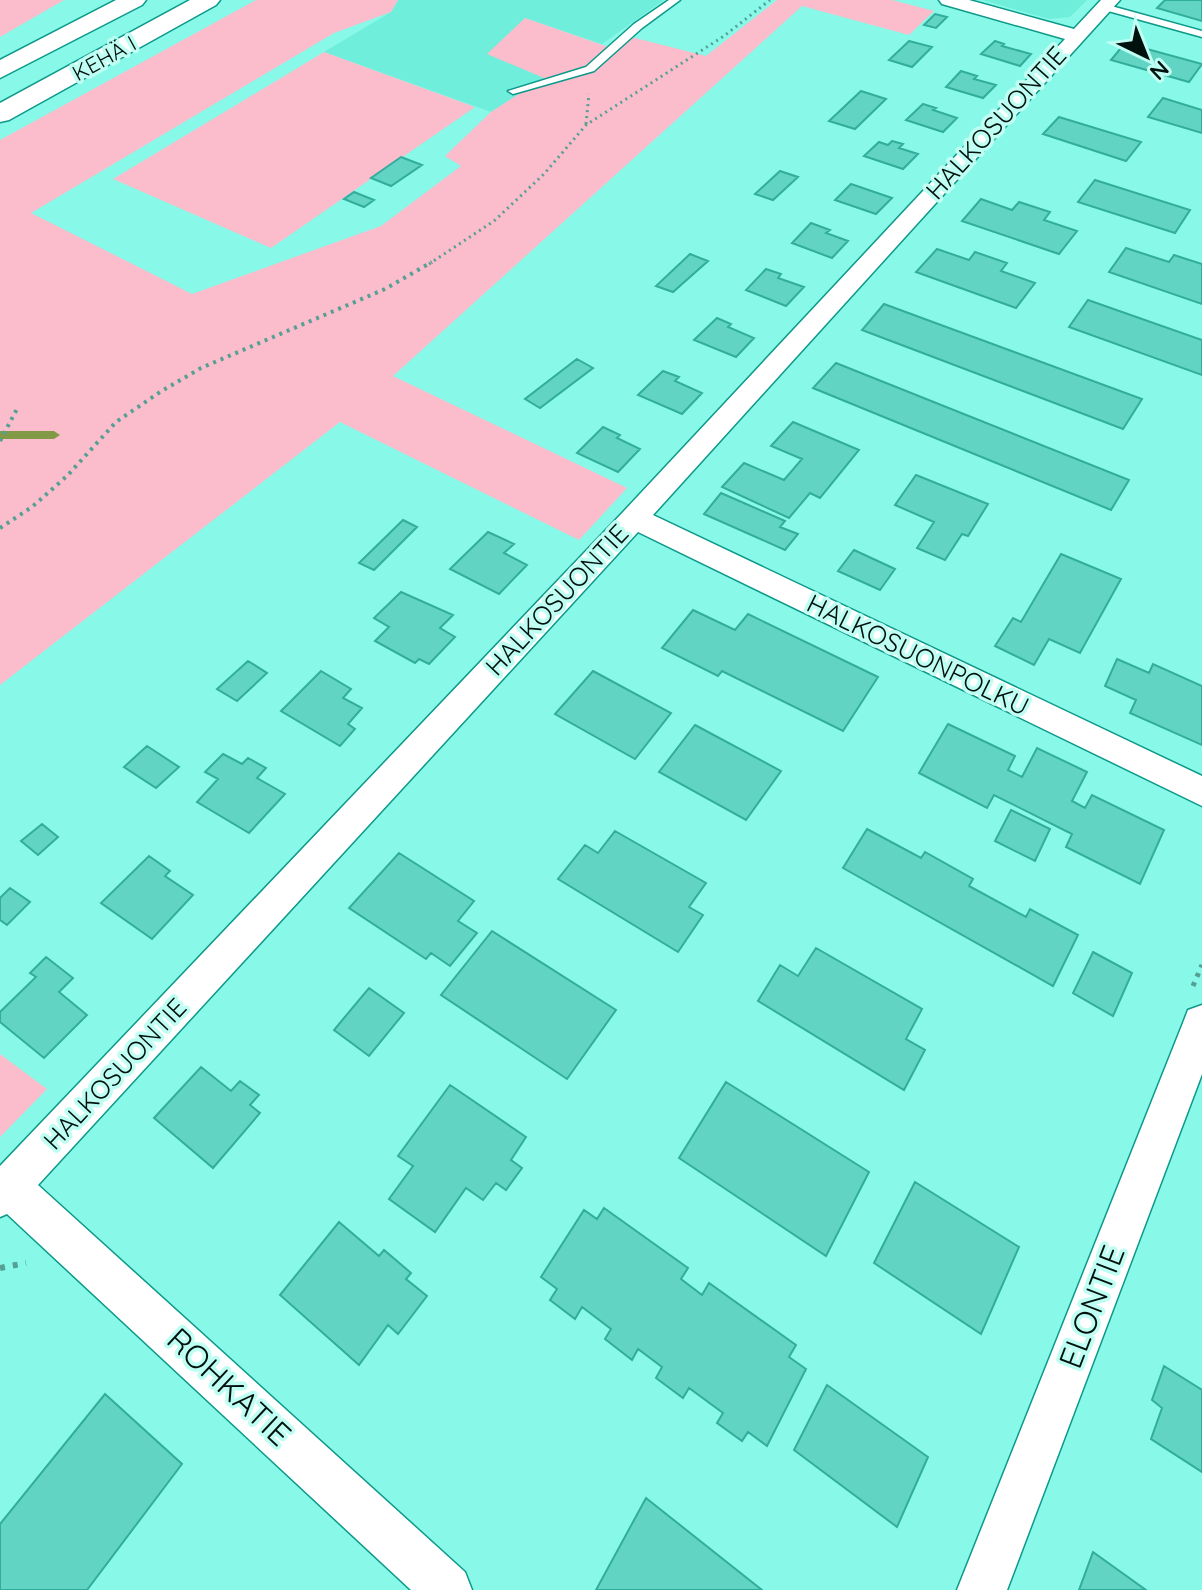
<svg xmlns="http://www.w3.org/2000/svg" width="1202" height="1590" font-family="Quicksand,sans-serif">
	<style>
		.built { fill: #6feedb }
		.green { fill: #fbbccb }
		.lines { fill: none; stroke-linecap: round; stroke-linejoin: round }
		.stream { fill: #829946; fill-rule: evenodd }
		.building { fill: #61d4c3; stroke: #32ad9d; stroke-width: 2 }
		.service-casing { stroke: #0c998a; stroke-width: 3 }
		.minor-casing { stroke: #0c998a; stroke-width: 3 }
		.trunk-casing { stroke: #0c998a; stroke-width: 3 }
		.path-far3 { stroke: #54a094; stroke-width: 3; stroke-dasharray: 2 4; stroke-linecap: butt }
		.path-far2 { stroke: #54a094; stroke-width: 4; stroke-dasharray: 3 5; stroke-linecap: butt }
		.path-far1 { stroke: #54a094; stroke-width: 5; stroke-dasharray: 4 6; stroke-linecap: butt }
		.path { stroke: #54a094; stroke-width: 6; stroke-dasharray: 5 8; stroke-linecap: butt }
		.service { fill: #fff; fill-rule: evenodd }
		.minor { fill: #fff; fill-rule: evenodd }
		.trunk { fill: #fff; fill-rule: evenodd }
		.labels { text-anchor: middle; stroke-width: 7; stroke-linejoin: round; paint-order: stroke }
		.far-street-label { font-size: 22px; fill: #00110e; stroke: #bffef2 }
		.street-label { font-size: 26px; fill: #00110e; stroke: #bffef2 }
		.near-street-label { font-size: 32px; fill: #00110e; stroke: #bffef2 }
	</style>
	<rect width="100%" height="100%" fill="#88f9e8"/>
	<path class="built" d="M398,0H664L602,44L525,18L545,77L491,112L324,52L391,12Z
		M982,0H1087L1070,17L1049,19Z"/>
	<path class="green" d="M0,0H64L0,37Z
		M256,0H398L391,12L334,33L31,213L192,294L381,226L461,166L445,156L491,112L544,78L487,54L525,18L614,49L631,37L706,56L777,0H892L934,11L909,35L802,6L393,376L627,488L579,540L340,422L0,685V140Z
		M324,52L475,107L271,248L113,179Z
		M0,1054L47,1089L0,1137Z"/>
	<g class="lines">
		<path class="stream" d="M0,431H54L60,435L54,439H0Z"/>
	</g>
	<path class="building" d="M1165,0H1202V21L1157,8Z
		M935,14L947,17L936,28L924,25Z
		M909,41L932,47L912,67L889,60Z
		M995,41L1004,44L1002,46L1031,54L1020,66L981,54Z
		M1125,43L1202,64L1189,82L1111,60Z
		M961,71L977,76L974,79L996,85L983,98L946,87Z
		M861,91L886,99L855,129L829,121Z
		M1163,98L1202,110V133L1148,117Z
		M923,104L936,108L933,110L957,118L943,132L906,120Z
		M1059,117L1141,142L1126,161L1043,134Z
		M892,141L903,144L899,148L918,154L903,169L864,156L879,142L888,145Z
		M401,157L422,165L391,186L371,178Z
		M780,171L798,177L773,200L755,194Z
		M1095,180L1190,210L1175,233L1078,202Z
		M851,184L892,198L876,214L835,200Z
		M354,192L374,200L364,207L344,199Z
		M981,199L1012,210L1019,202L1050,212L1044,220L1077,231L1059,254L962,221Z
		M811,223L830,230L826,233L848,241L832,258L792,243Z
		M1126,248L1169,262L1174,255L1202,264V304L1109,272Z
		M937,249L969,260L975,252L1007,263L1001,271L1035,283L1016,308L916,272Z
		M690,254L708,261L673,292L656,286Z
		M766,269L781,274L778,278L804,287L786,306L746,290Z
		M1088,300L1202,340V375L1069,327Z
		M884,304L1142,399L1123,429L862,330Z
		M717,318L731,324L728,327L754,338L736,357L694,340Z
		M577,359L593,368L540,408L525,399Z
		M836,363L1129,480L1111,510L813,388Z
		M663,371L679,377L675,381L702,393L682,414L638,395Z
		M793,422L859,450L820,498L810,493L789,518L722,487L744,463L784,480L802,459L771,446Z
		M603,427L620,435L617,438L640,449L618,472L577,453Z
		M916,475L988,504L968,536L962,534L945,560L917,548L934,522L895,505Z
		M721,493L785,521L780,527L798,534L785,550L704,514Z
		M403,520L417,527L374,570L359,563Z
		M488,532L514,544L504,553L527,565L499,594L450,569Z
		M854,550L895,569L880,590L838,571Z
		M1061,554L1121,579L1080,653L1049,639L1034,665L995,646L1013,618L1021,622Z
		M401,592L453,615L440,628L455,637L429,664L419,659L415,663L375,641L389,627L374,618Z
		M693,610L735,630L748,614L878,677L843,731L722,671L718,676L662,648Z
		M1117,659L1149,673L1153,664L1202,686V745L1130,713L1136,700L1105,686Z
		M248,661L267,673L237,701L217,689Z
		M321,671L351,689L343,698L362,708L348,724L355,729L340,746L281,711Z
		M593,671L671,713L635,759L555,714Z
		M948,724L1015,756L1008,770L1022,777L1037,748L1087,772L1072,801L1085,808L1092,795L1164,830L1140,884L1066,847L1072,834L994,795L987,808L919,773Z
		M695,725L781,771L746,820L659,772Z
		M147,746L179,767L156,788L124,767Z
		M223,754L242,764L248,758L266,768L257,778L285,794L249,833L197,802L218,779L205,772Z
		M1011,810L1050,829L1035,861L995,841Z
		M42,824L58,837L38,855L21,841Z
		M867,829L921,858L925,852L973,879L969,886L1026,917L1030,909L1078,935L1053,986L843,868Z
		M615,831L706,883L689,907L703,915L678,952L558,879L585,845L598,853Z
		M399,853L474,901L458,921L477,933L450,966L431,953L426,959L349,908Z
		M149,856L170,871L165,876L193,895L152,939L101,903Z
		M10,888L30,902L7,925L0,920V898Z
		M492,931L616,1010L567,1079L441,995Z
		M816,948L922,1009L906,1039L925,1050L904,1090L758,1001L780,965L798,976Z
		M1093,952L1132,973L1113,1016L1073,993Z
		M46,957L73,978L59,992L87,1015L44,1058L0,1022V1012L36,977L30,973Z
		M369,988L404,1013L369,1056L334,1030Z
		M201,1067L231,1091L240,1081L259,1095L250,1105L260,1113L213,1168L154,1118Z
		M726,1082L869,1172L826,1256L679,1158Z
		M450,1085L526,1137L511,1160L522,1168L506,1190L496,1183L483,1200L466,1188L435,1232L389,1199L413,1166L398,1156Z
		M915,1182L1019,1247L981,1334L874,1263Z
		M604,1208L688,1268L681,1279L702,1295L709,1283L796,1345L789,1357L806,1369L767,1446L748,1432L742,1441L717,1423L723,1413L689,1388L683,1398L656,1378L662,1367L638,1349L632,1360L605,1339L611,1329L582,1307L575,1319L550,1300L557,1289L541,1277L584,1210L597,1219Z
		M339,1222L379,1256L384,1250L411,1273L406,1279L427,1296L398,1334L388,1325L359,1365L280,1295Z
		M1164,1366L1202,1390V1472L1151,1439L1162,1408L1152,1400Z
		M827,1385L928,1457L897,1527L794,1450Z
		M105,1394L182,1464L87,1590H0V1524Z
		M646,1498L762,1590H596Z
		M1093,1552L1146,1590H1079Z"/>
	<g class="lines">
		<g class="service-casing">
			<path id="service" d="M669,0H680L642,28L594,71L513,94L508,91L586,67L634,24Z
				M1104,4L1202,31V37L1101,9V5Z"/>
		</g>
		<g class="minor-casing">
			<path id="minor" d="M939,0H969L1074,29L1101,0H1120L653,515L1202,776V806L638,532L38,1185L465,1572L472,1590H411L7,1214L0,1217V1166L624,511L1065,39L942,4Z
				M1202,1005V1074L1007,1590H957L1183,1023L1188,1010Z"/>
		</g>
		<g class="trunk-casing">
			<path id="trunk" d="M116,0H146L142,5L0,78V60Z
				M190,0H220L216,5L9,120L0,122V103Z"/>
		</g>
		<path class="path-far3" d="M586,124L589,94
			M429,264L494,221L544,174L586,125L724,36L770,0"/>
		<path class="path-far2" d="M0,441L18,407
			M0,528L32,507L67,476L116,422L160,392L201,368L385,289L432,262"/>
		<path class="path-far1" d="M1193,986L1202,965"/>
		<path class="path" d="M0,1268L26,1263"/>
		<use href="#service" class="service"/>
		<use href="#minor" class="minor"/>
		<use href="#trunk" class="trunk"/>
	</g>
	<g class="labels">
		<g class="far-street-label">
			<text transform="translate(104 58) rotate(-29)" y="8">KEHÄ I</text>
		</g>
		<g class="street-label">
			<text transform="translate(996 123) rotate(-48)" y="9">HALKOSUONTIE</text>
			<text transform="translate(557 600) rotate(-47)" y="9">HALKOSUONTIE</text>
			<text transform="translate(918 655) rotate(26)" y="9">HALKOSUONPOLKU</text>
			<text transform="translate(115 1074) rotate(-47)" y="9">HALKOSUONTIE</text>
		</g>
		<g class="near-street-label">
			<text transform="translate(1092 1307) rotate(-69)" y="11">ELONTIE</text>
			<text transform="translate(229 1387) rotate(43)" y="11">ROHKATIE</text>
		</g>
	</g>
	<g transform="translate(1146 56) rotate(137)" stroke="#bffef2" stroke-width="6" paint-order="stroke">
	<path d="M0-6L14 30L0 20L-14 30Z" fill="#00110e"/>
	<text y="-12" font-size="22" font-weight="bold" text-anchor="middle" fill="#00110e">N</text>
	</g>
</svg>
